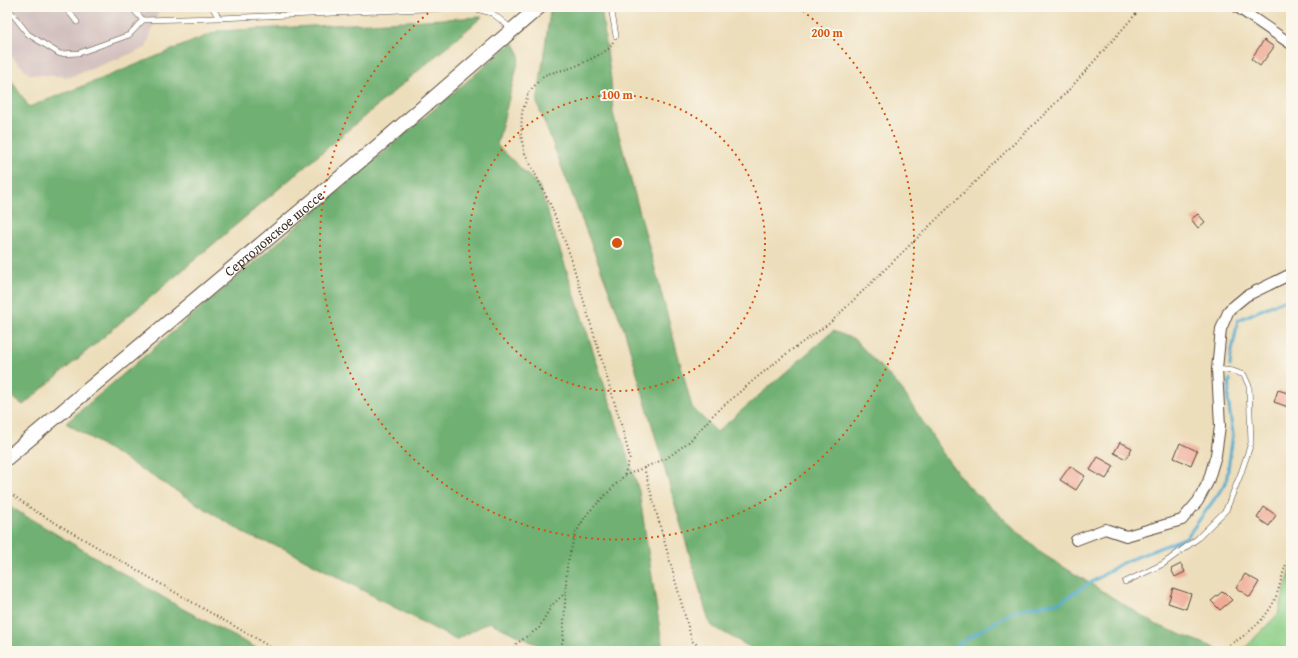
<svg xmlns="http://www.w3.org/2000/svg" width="1298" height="658" font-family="'Gentium Book Plus',serif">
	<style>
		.industrial { fill: #d1bfbd }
		.green { fill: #8acc84; stroke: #627b51 }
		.forest { fill: #6fb072; stroke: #556d48 }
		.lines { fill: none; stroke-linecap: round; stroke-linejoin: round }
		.stream { stroke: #53abd0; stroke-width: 3 }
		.building { fill: #f0ab96 }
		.lane-casing { stroke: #564536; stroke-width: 6 }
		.street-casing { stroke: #564536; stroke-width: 12 }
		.secondary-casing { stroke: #564536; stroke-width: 16 }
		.path { stroke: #564536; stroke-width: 2; stroke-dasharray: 1 3; stroke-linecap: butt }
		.lane { stroke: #fff; stroke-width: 5 }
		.street { stroke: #fff; stroke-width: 10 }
		.secondary { stroke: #fff; stroke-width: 14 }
		.ring { fill: none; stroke: #d7540e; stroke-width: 2; stroke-dasharray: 2 4 }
		.labels { text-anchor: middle; stroke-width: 4; stroke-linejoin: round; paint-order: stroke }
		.street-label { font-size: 14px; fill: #3b2a1e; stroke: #fbf7ec }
		.centre { fill: #d7540e; stroke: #fbf7ec; stroke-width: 2 }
		.ring-label { font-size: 12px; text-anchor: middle; font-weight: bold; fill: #d7540e; stroke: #fbf7ec; stroke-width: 4; stroke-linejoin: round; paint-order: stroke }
	</style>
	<rect width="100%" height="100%" fill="#fbf7ec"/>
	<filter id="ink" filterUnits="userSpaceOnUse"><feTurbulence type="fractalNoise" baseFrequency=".025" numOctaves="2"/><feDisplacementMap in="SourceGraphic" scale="8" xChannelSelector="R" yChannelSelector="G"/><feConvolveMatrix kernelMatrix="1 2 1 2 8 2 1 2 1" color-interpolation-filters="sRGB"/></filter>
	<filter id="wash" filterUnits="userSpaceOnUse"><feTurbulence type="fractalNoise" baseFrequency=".012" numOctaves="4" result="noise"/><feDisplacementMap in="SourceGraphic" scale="16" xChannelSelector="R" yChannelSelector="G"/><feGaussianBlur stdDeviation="0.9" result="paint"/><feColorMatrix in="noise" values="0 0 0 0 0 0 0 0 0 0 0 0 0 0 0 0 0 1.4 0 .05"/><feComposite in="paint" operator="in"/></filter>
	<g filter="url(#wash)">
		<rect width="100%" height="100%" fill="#eddebb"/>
		<path class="industrial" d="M7,7H160L146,48L70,77L29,74L7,52Z"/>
		<path class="green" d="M1291,568V651H1242L1278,614Z"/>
		<path class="forest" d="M555,7H601L611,80L613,113L692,407L717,432L833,331L854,339L901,388L944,455L966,484L1041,553L1157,625L1223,651H757L710,625L625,332L537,103L550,11Z
			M482,17L23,405L7,393V74L29,107L111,75L218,31Z
			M513,42L520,55L497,145L539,186L639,491L663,650L664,651H551L489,622L456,640L283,548L251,537L66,423Z
			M7,505L183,609L262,651H7Z"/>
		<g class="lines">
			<path class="stream" d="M1230,366L1231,356L1238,320L1291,297
				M947,651L1016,610L1060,602L1122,563L1187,537L1226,483L1233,435L1228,399L1230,379"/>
		</g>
		<g id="blocks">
			<path class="building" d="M1264,40L1274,47L1260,66L1251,59Z
				M1198,214L1205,222L1198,228L1191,219Z
				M1278,390L1291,394V408L1274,402Z
				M1120,442L1132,448L1126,459L1114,453Z
				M1180,443L1197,451L1191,465L1174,458Z
				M1098,457L1114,466L1106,479L1090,470Z
				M1070,466L1085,476L1076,490L1060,480Z
				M1264,507L1276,515L1269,526L1257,518Z
				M1181,564L1185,572L1175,577L1171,569Z
				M1245,574L1259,582L1250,597L1236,588Z
				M1173,588L1191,594L1186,609L1168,603Z
				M1223,591L1232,600L1220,610L1211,601Z"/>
		</g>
	</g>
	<g filter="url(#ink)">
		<use href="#blocks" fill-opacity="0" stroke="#564536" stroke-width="1"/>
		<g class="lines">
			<g class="lane-casing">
				<path id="lane" d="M7,7L28,34L60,54L79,53L129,35L143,20
					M65,7L77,22
					M131,7L143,20L219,18
					M212,7L219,18L468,7L492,13L512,29
					M611,7L616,36
					M1125,582L1163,564L1197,539L1226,510L1241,473L1251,443L1249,386L1244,375L1233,371L1217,369"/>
			</g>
			<g class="street-casing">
				<path id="street" d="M1237,7L1291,44
					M1076,540L1105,529L1126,536L1182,520L1198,501L1208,482L1216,455L1220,426L1217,369L1221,329L1229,310L1246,296L1291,274"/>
			</g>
			<g class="secondary-casing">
				<g id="secondary">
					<path id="s1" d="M7,458L385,140L539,7"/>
				</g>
			</g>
			<path class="path" d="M613,42L610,48L597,56L574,67L544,75L529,92L522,112L521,135L524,151L551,206L569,252L621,424L630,458L624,476
				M644,468L692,641L706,651
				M7,491L35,511L209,612L257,639L276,651
				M512,651L516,644L539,628L551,606L565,593
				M559,651L563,640L567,566L575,534L587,514L624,476L667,458L690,441L714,414L755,379L790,351L830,323L1067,92L1142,7
				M1215,651C1237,644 1265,622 1274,601C1281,586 1282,569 1291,555"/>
			<use href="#lane" class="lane"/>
			<use href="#street" class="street"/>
			<use href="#secondary" class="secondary"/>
		</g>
	</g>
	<g class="ring">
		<circle cx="617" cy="243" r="148"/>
		<path d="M798 7A297 297 0 1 1 436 7"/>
	</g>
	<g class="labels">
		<g class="street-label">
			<text dy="5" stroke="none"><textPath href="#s1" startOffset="349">Сертоловское шоссе</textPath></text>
		</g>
	</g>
	<circle cx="617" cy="243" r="6" class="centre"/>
	<g class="ring-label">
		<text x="827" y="37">200 m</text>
		<text x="617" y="99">100 m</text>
	</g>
	<rect width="1298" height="658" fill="none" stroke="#fbf7ec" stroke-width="24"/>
</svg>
